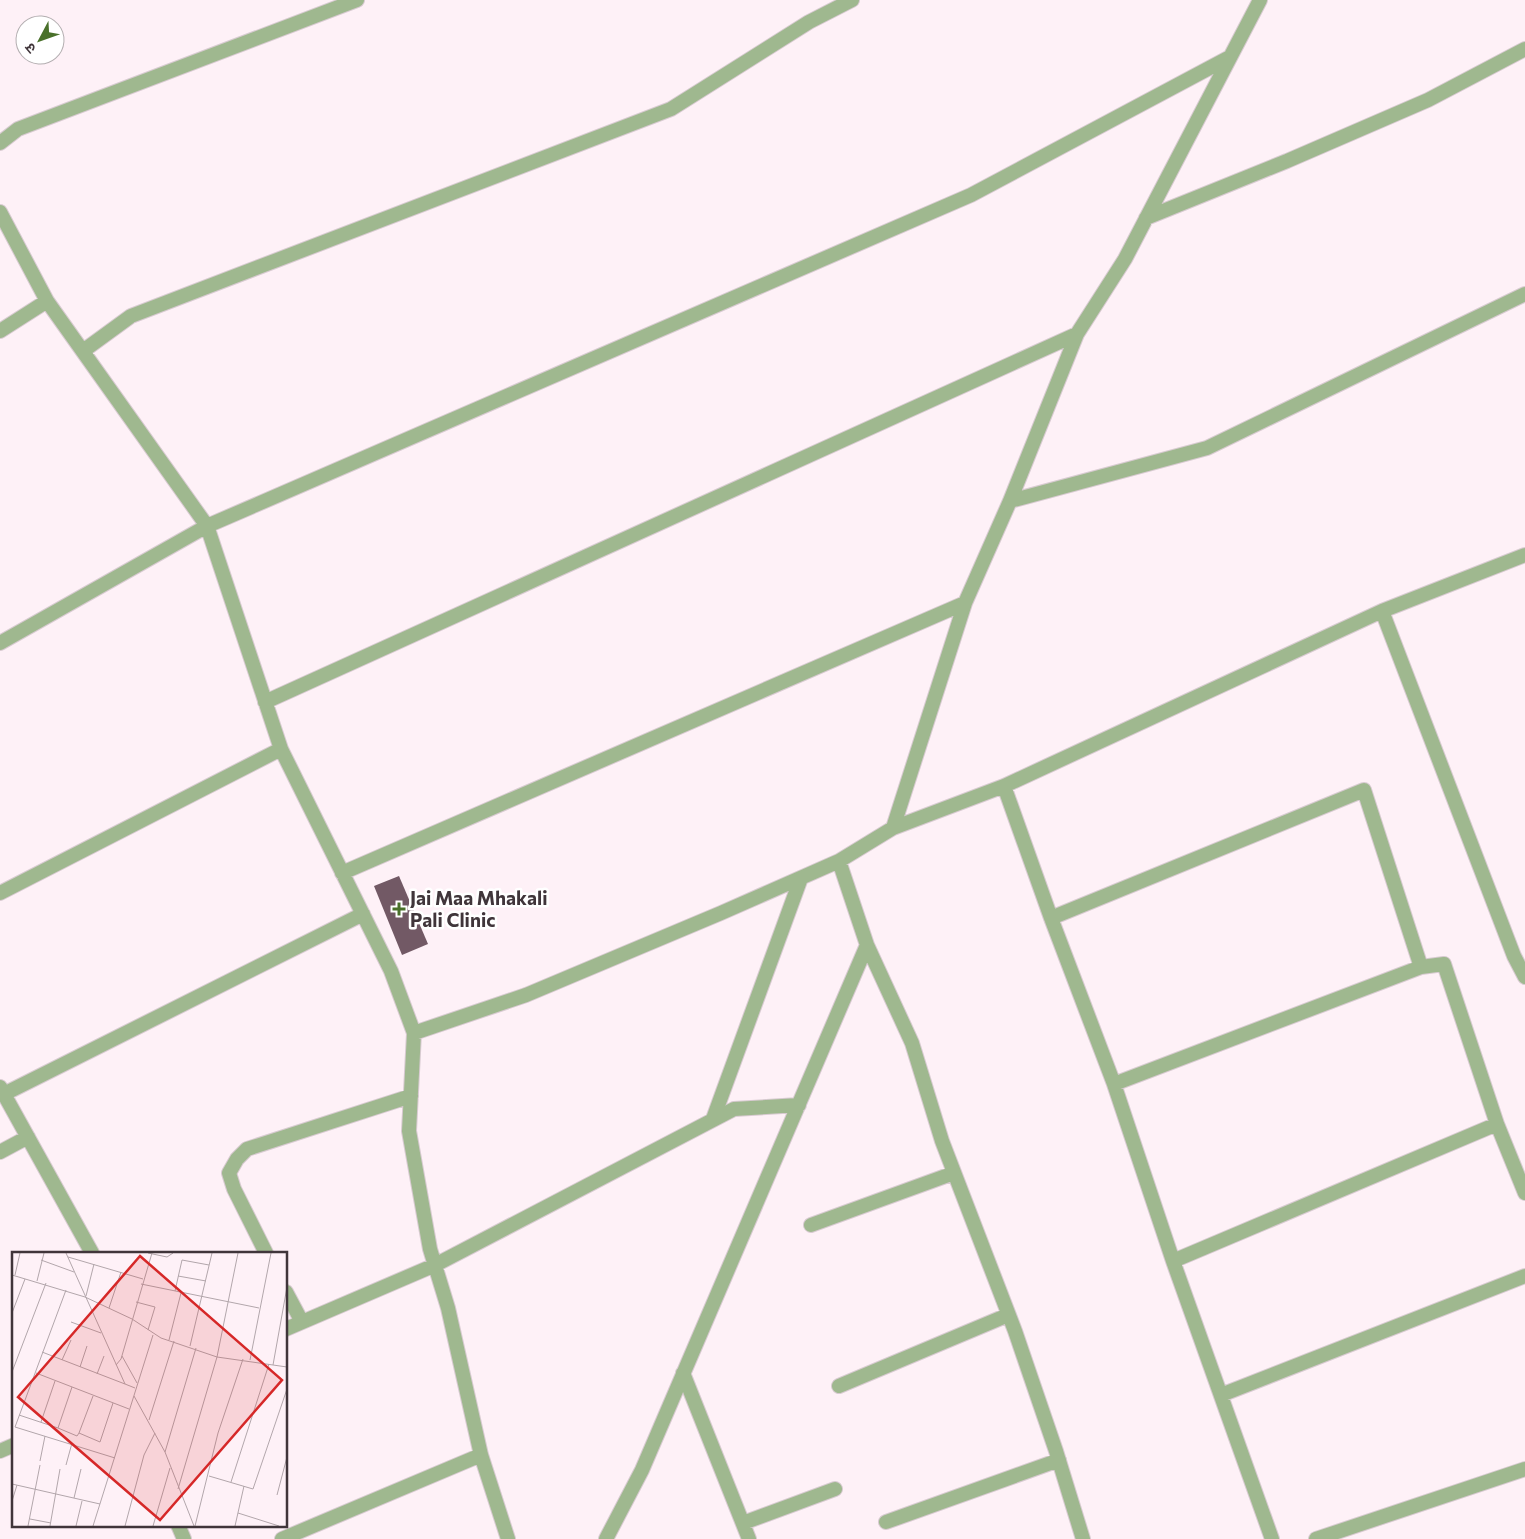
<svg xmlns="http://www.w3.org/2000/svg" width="1525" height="1539" font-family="Commissioner,'Noto Sans Devanagari',sans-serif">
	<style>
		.building { fill: #725965 }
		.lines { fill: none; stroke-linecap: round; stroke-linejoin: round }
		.minor-casing { stroke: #d8cbd1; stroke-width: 16 }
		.minor { stroke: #9fb88f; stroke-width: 14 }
		.poi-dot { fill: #49702a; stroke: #fff; stroke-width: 2 }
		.labels { text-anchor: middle; stroke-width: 5; stroke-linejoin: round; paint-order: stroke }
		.poi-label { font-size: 19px; font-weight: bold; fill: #40353a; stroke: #fff; text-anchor: start }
		.inset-road { fill: none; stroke: #b2a6ab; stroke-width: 1 }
		.view { fill: #d62828; fill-opacity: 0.15; stroke: #d62828; stroke-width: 2.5 }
		.inset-edge { fill: none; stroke: #40353a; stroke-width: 2.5 }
	</style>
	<rect width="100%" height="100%" fill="#fef1f7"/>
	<path class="building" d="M399,876L428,944L402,955L374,886Z"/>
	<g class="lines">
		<g class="minor-casing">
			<path id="minor" d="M0,143L18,129L357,0
				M0,212L47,301L207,526L281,749L391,971L414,1033L409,1131L430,1249L448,1308L481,1455L508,1539
				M1146,218L1287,161L1428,100L1525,49
				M0,331L47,301
				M83,351L131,316L671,109L809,22L852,0
				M1010,501L1207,448L1525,294
				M1382,611L1514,956L1525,977
				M0,643L207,526L971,195L1230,57
				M265,702L1077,334
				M1004,786L1051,918L1114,1084L1173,1261L1272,1539
				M893,828L965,603L1010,501L1077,334L1125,259L1260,0
				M342,873L965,603
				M0,893L281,749
				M1051,918L1364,790L1421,967L1114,1084
				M867,945L912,1043L942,1141L1015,1331L1056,1451L1083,1539
				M1421,967L1444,964L1497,1124
				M414,1033L526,995L721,913L839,861L893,828L1004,786L1382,611L1525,555
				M0,1087L92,1253
				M4,1094L363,914
				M713,1119L801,878
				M0,1152L28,1137
				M811,1225L954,1173
				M266,1253L234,1189L229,1173L237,1159L247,1149L411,1096
				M1173,1261L1497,1124L1525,1193
				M286,1292L302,1322
				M286,1329L435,1265L734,1109L799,1105
				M683,1373L749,1539
				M839,1386L1008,1315
				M1221,1395L1525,1276
				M0,1451L14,1445
				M886,1522L1059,1460
				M743,1523L835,1489
				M178,1525L184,1539
				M282,1539L481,1455
				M606,1539L642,1470L867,945L839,861
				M1316,1539L1525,1469"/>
		</g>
		<use href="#minor" class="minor"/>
	</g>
	<path class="poi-dot" d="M396.5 901.5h5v5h5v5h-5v5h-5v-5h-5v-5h5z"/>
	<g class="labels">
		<g class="poi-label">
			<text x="410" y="905">Jai Maa Mhakali<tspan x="410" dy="22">Pali Clinic</tspan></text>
		</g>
	</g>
	<g transform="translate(12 1252)">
		<rect width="275" height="275" fill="#fef1f7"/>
		<path class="inset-road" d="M54,1L113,132L123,136M136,1L155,5L161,1M56,5L131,27M29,8L62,20M0,23L73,45L120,67L149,86L205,105L275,115M3,23L8,1M166,24L194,29M25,29L32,1M129,32L247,56M54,38L3,175L103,206M163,39L170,8L197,13M74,44L82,12M124,50L143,55L136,78M97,56L109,20M0,61L13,27M59,70L89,81M157,88L169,41M178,94L200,1M30,100L113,132M110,104L125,131M50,108L59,88M238,108L259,1M104,113L109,107L140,1M261,113L275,35M68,115L75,94M0,120L34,31M24,121L117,157M85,122L92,104M81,144L67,181L88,190L101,151M122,144L153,200L182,274M7,163L46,176L60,135M137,168L162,89M29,170L43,129M46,176L65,184L67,181M153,200L184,96M28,209L33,184M54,213L60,191M197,224L241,237L275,137M219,230L257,112M0,232L88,252M166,237L205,105L226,1M265,243L275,205M62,246L69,217M0,249L5,233M226,261L267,274M18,267L39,271M16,274L28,213M38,274L48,217M64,274L70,249M81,274L141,83M113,274L132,203L143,181M141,274L158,216M183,274L206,181L231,107M223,274L232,234"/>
		<path class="view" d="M128,4L270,128L148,268L6,145Z"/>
		<rect width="275" height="275" class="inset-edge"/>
	</g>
	<g transform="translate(40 40) rotate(229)"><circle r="24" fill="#ffffff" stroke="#b3aeb0"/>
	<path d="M0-4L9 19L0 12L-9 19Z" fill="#49702a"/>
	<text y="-8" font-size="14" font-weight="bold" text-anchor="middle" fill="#40353a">उ</text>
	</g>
</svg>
